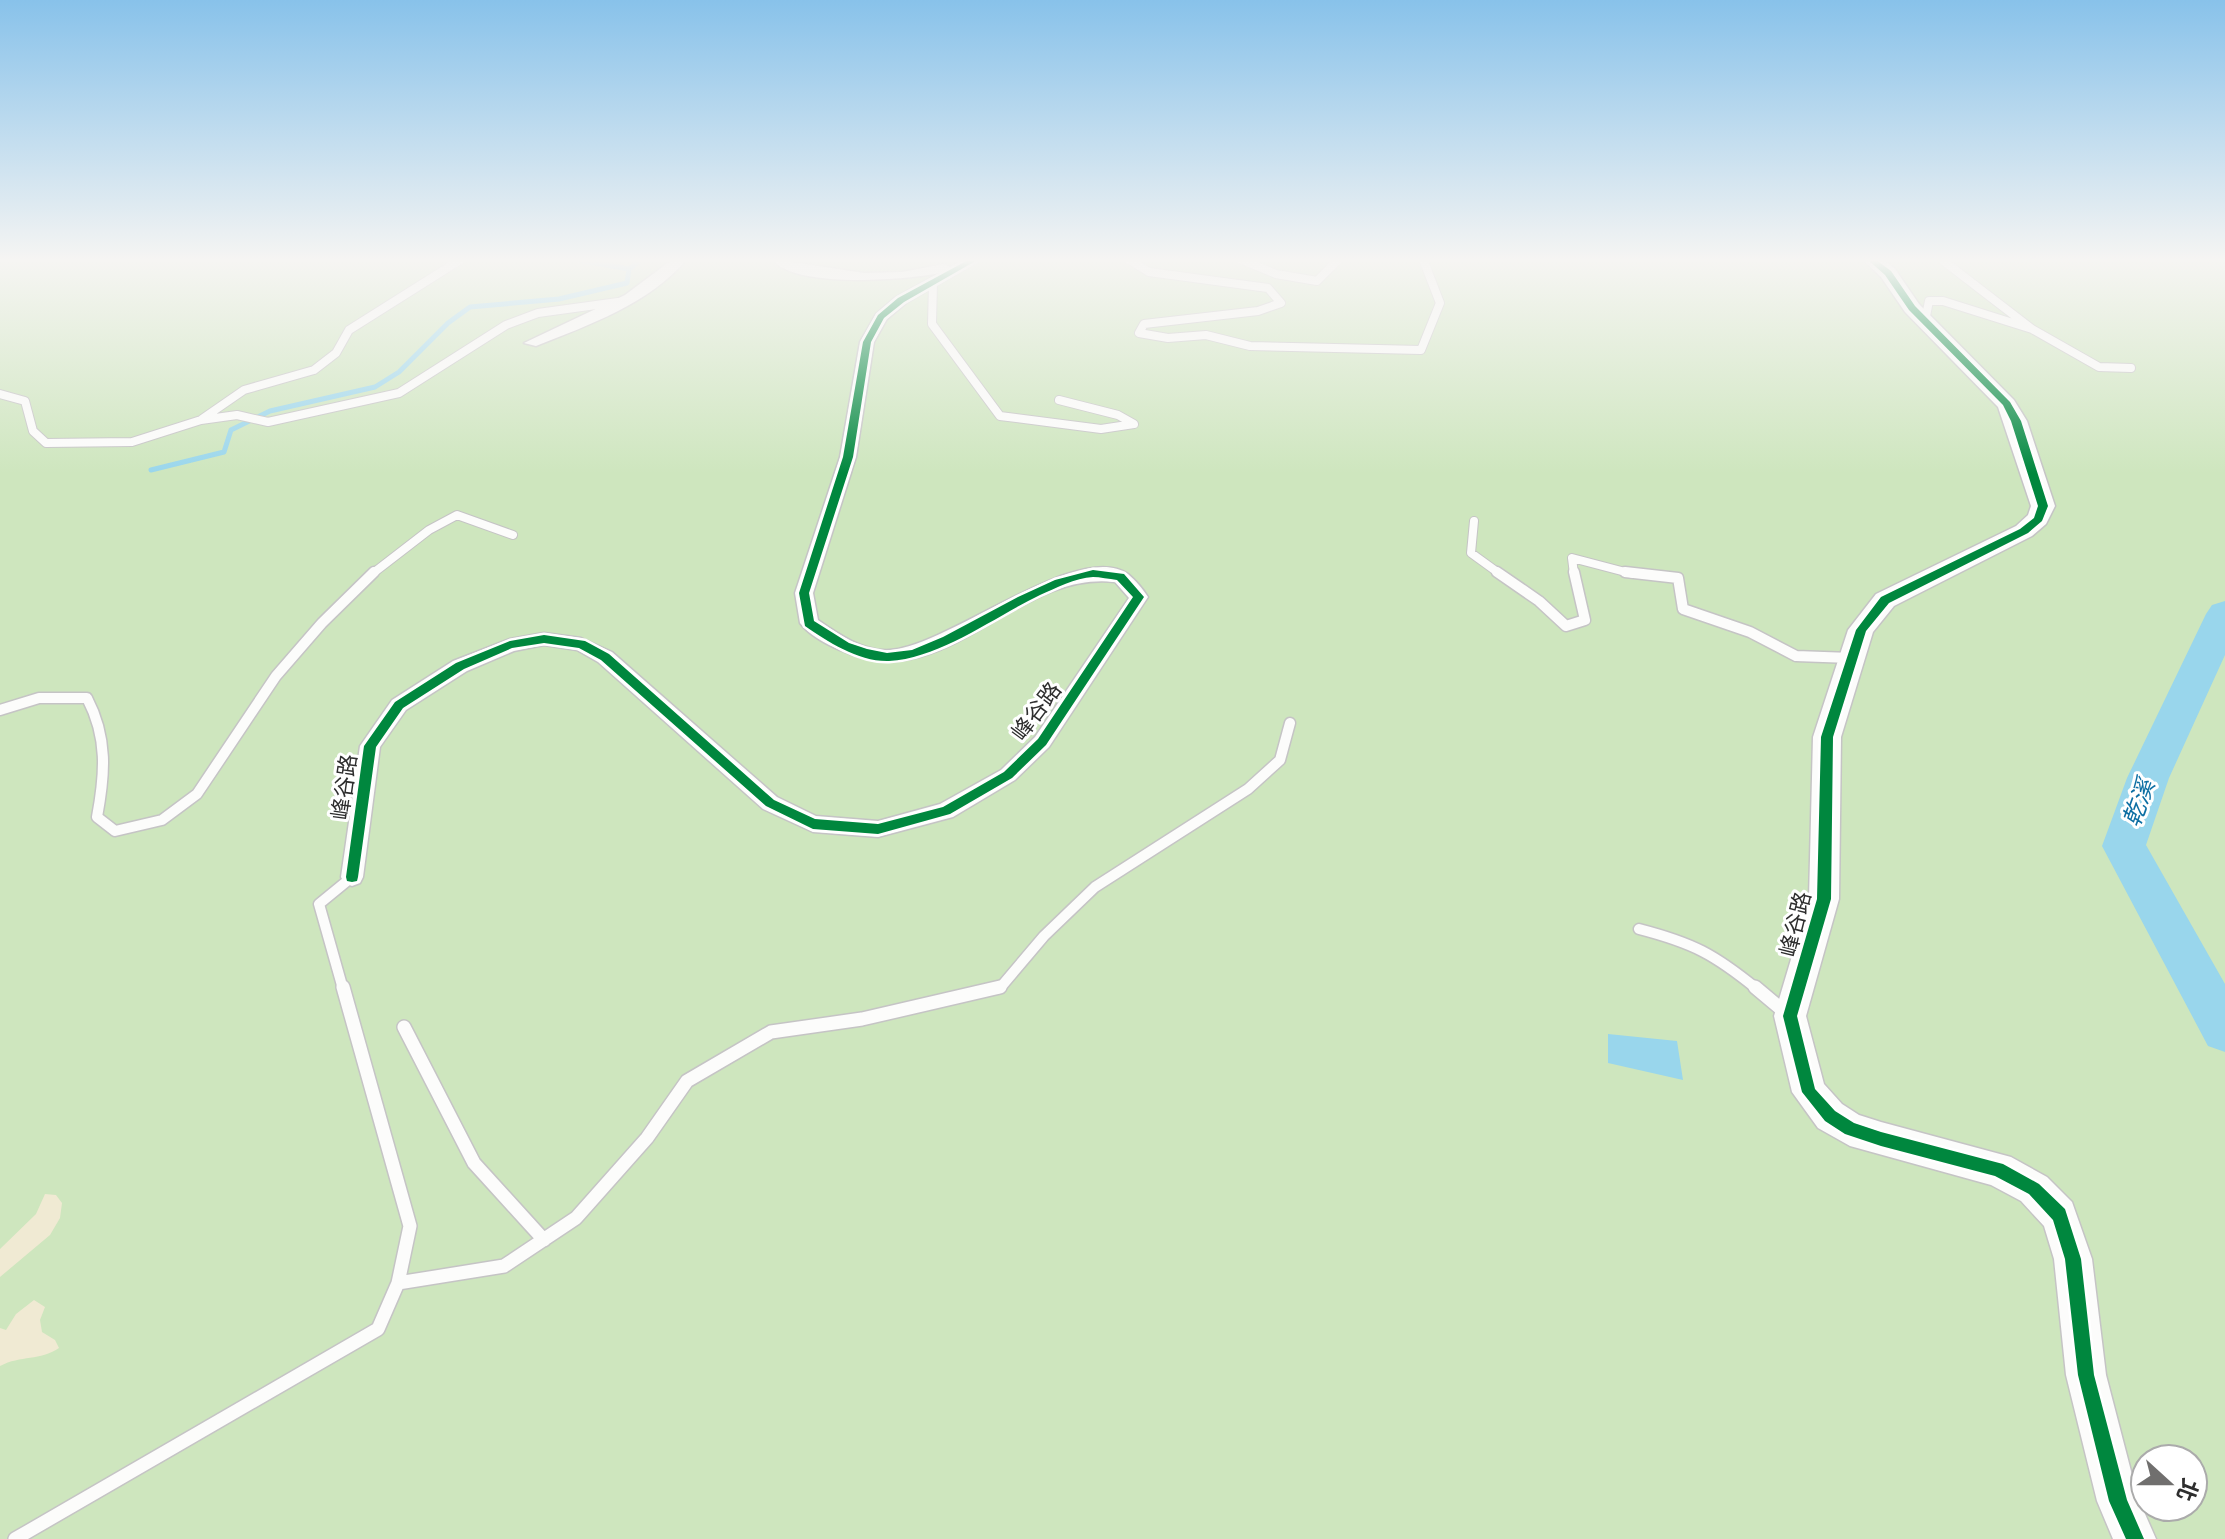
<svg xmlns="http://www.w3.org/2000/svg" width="2225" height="1539" font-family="Rubik,'Noto Sans TC',sans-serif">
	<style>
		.green { fill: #cee6be; fill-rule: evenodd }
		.sand { fill: #f0ead3 }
		.water { fill: #99d6ec }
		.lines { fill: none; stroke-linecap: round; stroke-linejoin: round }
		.stream { stroke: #99d6ec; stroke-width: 5 }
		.river { fill: #99d6ec; fill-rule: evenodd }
		.lane-far2-casing { stroke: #c5c4c5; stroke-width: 10 }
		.lane-far1-casing { stroke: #c5c4c5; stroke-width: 13 }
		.lane-casing { stroke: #c5c4c5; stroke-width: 16 }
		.street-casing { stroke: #c5c4c5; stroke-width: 3 }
		.secondary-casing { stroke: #c5c4c5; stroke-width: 3 }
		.lane-far2 { stroke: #fcfcfb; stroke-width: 8 }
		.lane-far1 { stroke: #fcfcfb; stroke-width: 10 }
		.lane { stroke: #fcfcfb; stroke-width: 13 }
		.street { fill: #fcfcfb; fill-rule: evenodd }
		.secondary { fill: #fcfcfb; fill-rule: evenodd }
		.cycleway-casing { stroke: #fff; stroke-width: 5 }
		.cycleway { fill: #00873e; fill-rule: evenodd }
		.labels { text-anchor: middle; stroke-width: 6; stroke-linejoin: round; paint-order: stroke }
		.street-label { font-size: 22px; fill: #2e2e2e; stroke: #fff }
		.water-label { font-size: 24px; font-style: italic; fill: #0d6fa3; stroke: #fff }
	</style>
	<rect width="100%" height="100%" fill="#ece8e4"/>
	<path class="green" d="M0,259H2225V1539H0ZM2145,1459H2193V1507H2145Z"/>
	<path class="sand" d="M45,1194L56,1195L62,1203L60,1218L50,1235L0,1277V1249L36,1214Z
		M34,1300L45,1307L40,1320L42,1332L55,1340L59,1348C40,1361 21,1355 0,1366V1328L6,1330L16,1314Z"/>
	<path class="water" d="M1608,1034L1677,1041L1683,1080L1608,1063Z"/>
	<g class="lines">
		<path class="stream" d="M573,259L629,269L642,259
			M151,470L224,452L231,430L270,411L375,387L399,372L448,323L470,307L559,299L627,283L629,269"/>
		<path class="river" d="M2225,601V655L2169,778L2146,845L2225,984V1052L2208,1046L2102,846L2127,778L2206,614L2212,605Z"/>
		<g class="lane-far2-casing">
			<path id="lane-far2" d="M1128,259L1149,272L1268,288L1281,303L1258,311L1144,324L1139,333L1168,338L1206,335L1250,346L1421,350L1440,303L1423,259
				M1240,259L1276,274L1317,281L1339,259
				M933,283L932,324L1000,416L1101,429L1134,424L1118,415L1059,400
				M1925,321L1929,301H1943L2032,329L1941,259
				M2032,329L2099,367L2131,368
				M0,394L25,401L33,431L46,443L132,442L201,420L237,415L268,422L399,393L506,325L538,313L618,302
				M202,419L244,390L314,370L336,353L349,330L460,260
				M1474,521L1471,553L1500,574
				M372,574L429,530L457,515L513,535
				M1574,574L1572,558L1633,574"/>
		</g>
		<g class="lane-far1-casing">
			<path id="lane-far1" d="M1497,572L1539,601L1566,626L1585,620L1574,572
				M1625,572L1678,578L1683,609L1750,632L1796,656L1851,658
				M0,710L39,698H87C108,738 105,774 97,817L115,831L162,820L197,794L276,676L322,623L374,572
				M1639,929C1693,943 1714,954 1757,989
				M343,989L319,904L352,877
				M993,989L1000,988L1044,936L1095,887L1248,789L1280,760L1290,723"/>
		</g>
		<g class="lane-casing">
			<path id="lane" d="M1755,987L1786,1013
				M404,1027L474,1163L544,1240
				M398,1283L504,1266L576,1218L647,1138L687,1081L771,1032L862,1019L1000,987
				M15,1539L378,1329L398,1283L410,1226L343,987"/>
		</g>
		<g class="street-casing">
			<path id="street" d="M673,259H687C649,304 589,325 536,346L524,343L625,295Z
				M772,259L864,273L902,272L944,264L950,267L966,259H982L906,303L887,319L874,342L856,457L813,593L818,620C838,634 864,652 890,650C947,647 1079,539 1128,574C1135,580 1143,589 1148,597L1049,747L1015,780L953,817L878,837L813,832L763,809L598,662L577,650L544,645L514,651L467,671L406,710L380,747L363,877L360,883L352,886L344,883L341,877L360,746L392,700L453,661L510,639L544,633L581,638L612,652L777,797L816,816L878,821L940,804L1001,770L1035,737L1129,598L1115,582C1015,570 945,699 840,650C826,644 809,635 800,623L795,593L840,457L860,342L876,314L896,297L940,273C906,280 793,289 772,259Z"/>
		</g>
		<g class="secondary-casing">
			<path id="secondary" d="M1862,259H1882L1895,269L1919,304L2014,400L2027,421L2055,506L2046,524L2032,536L1894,606L1873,632L1841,737L1839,899L1806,1016L1824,1084L1842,1104L1859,1115L1881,1122L2011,1157L2047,1177L2072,1202L2092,1259L2106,1375L2138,1498L2156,1539H2113L2097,1501L2066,1375L2054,1259L2044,1226L2021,1201L1991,1185L1850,1146L1818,1128L1792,1092L1774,1016L1809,899L1813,737L1848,630L1876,594L2016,526L2028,515L2031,506L1998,407L1905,312L1881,277Z"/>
		</g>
		<use href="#lane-far2" class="lane-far2"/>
		<use href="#lane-far1" class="lane-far1"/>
		<use href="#lane" class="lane"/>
		<use href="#street" class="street"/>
		<use href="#secondary" class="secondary"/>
		<g class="cycleway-casing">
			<path id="cycleway" d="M970,259H979L904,302L884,318L871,342L853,457L809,593L814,621L849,643L867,649L887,653L912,650L943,637L1018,597L1055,580L1093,570L1124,574L1144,597L1046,745L1012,778L950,814L878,834L813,829L766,806L601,660L579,648L544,643L512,648L464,669L403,708L376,747L358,877L357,881L352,882L347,881L346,877L364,746L395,702L456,663L510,641L544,635L585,641L609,654L774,800L815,819L878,824L943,807L1004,772L1038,739L1133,597L1117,580C1109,579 1100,577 1093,577C1075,578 1056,588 1040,595C994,617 941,658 889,661C859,662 828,642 805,626L799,593L843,457L863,342L878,315L898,298Z
				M1867,259H1875L1891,271L1915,306L2010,402L2021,421L2048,506L2042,521L2028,533L1889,603L1866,631L1833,737L1831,899L1797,1016L1815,1089L1835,1111L1854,1123L1881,1132L2003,1164L2039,1184L2065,1209L2081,1259L2094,1375L2127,1500L2144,1539H2126L2109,1501L2078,1375L2065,1259L2053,1220L2029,1194L1995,1176L1881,1146L1845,1134L1825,1121L1802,1092L1783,1016L1817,899L1821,737L1856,630L1881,597L2020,529L2034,518L2038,506L2011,421L2003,405L1909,310L1885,275Z"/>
		</g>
		<use href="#cycleway" class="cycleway"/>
	</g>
	<linearGradient id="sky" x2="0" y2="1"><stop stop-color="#88c2ea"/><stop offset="0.55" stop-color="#f6f5f3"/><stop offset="1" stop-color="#f6f5f3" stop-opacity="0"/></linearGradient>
	<rect width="2225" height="474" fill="url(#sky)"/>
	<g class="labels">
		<g class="street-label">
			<text transform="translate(1036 711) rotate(-53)" y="8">峰谷路</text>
			<text transform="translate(344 787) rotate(-82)" y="8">峰谷路</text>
			<text transform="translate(1795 924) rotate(-76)" y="8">峰谷路</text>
		</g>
		<g class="water-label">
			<text transform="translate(2139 803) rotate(-70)" y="8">乾溪</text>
		</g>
	</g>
	<g transform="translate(2169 1483) rotate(111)"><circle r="38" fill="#ffffff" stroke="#ababab" stroke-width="2"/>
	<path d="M0-6L14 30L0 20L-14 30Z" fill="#706f6e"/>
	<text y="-12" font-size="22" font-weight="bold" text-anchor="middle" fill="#2e2e2e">北</text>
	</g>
</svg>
